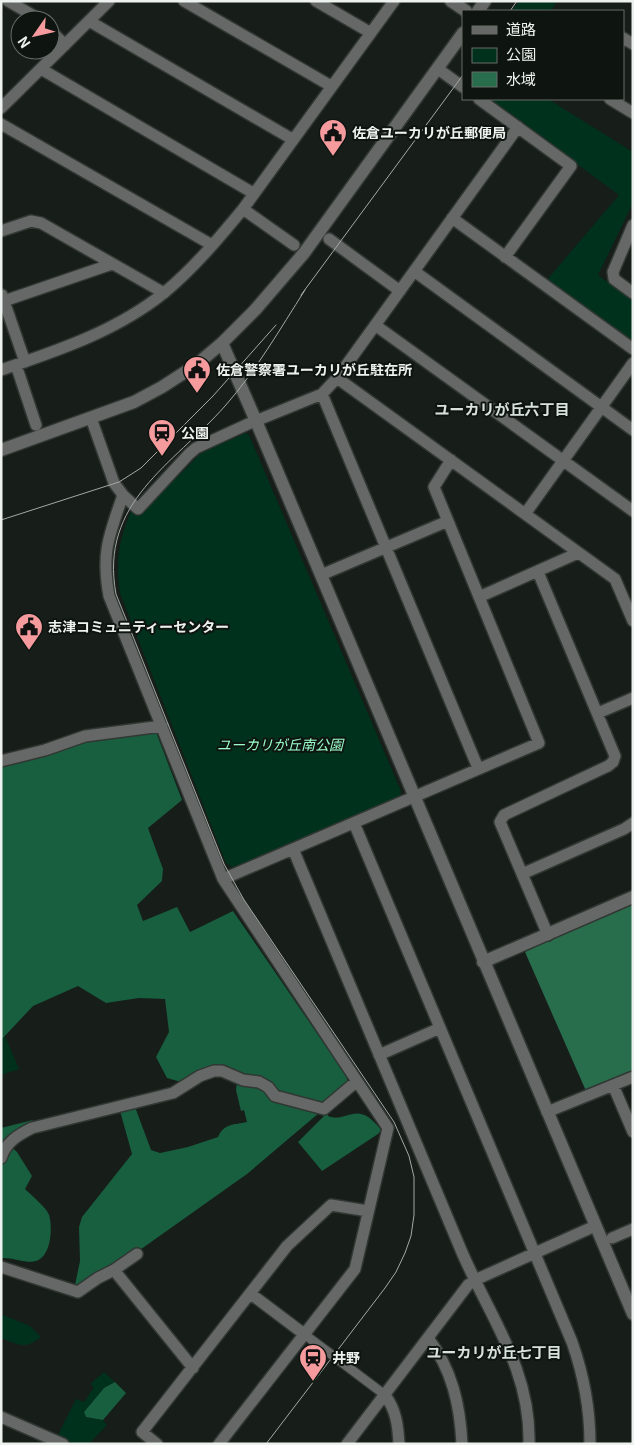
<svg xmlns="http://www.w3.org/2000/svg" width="634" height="1445" font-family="Georgia,'Noto Sans JP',serif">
<rect width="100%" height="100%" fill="#171d19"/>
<path fill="#00311c" d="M519 1H557L551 11H511Z
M489 99H548L633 152V203L598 275 633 301V344L546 281 619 195Z
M246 433 249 435 401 791 400 798 234 868 226 863 120 593C115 561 119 540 131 511L139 516 201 453Z
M5 1036 19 1069 1 1075V1040Z
M1 1314 30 1326 41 1337C25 1350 19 1345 1 1338Z
M104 1372 115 1382 104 1388 84 1412 86 1417 103 1420 107 1425 89 1444H75L57 1437 76 1399 84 1402 94 1387 90 1384Z"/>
<path fill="#175f3f" d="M156 732 182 800 148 828 163 869 162 881 137 905 143 921 177 907 190 932 233 911 347 1077V1084L322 1105 277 1094 246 1077 223 1068 181 1082 167 1078 156 1057 169 1032 165 999 139 998 106 1003 78 986 33 1006 1 1040V765L85 741Z
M237 1081 262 1085 319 1113 247 1174 137 1252 78 1287 76 1286 75 1285 80 1261 79 1227 82 1217 132 1154 120 1111 135 1107 151 1150 160 1153 188 1147 218 1137C224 1123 234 1125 247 1122L244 1110 241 1111 236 1090Z
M328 1112V1116C347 1124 357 1098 381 1130L378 1134 322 1171 298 1142Z
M33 1120 7 1143 17 1152 32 1176 25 1189C31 1195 47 1208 49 1215 53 1228 51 1257 36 1261 28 1264 12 1257 1 1258V1128Z
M115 1382 126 1393 103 1420 86 1417 84 1412 104 1388Z"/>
<path fill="#286d4c" d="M633 900V1070L586 1091 525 952Z"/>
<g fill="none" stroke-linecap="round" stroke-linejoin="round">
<defs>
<path id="pedestrian" d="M304 1334 328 1352
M340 1361 385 1395"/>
<path id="minor" d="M8 1 41 20
M184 1 331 86
M316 1 371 33
M89 21 292 139
M50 30 65 45
M623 38 633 44
M41 69 253 193
M438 69 463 87
M479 99 571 166 505 257
M610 99 633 113
M1 108 109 1
M1 124 212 245
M243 209 294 245
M452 218 633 349
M633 225 613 272 614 279 633 293
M1 231 31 221 41 223 164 293
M329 239 400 291
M414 271 633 430
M2 295 25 362
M4 301 112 264
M375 325 633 511
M16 365 36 425
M1 370C59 350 117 331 165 292 194 268 219 238 243 209L394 1
M337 378 615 579 633 621
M322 394 478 768
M91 418 114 483 123 495 138 509 189 454 196 448 248 424 322 394 337 378 518 127
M123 495C109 536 101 552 109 596L223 879 388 1128 355 1269 219 1444
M525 514 633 363
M538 572 615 756 613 762 608 766 504 815 500 822 548 935
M321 575 448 521
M479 597 578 553
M598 713 633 698
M1 761 45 750 85 736 162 726
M354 823 572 1342C584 1376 590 1408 590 1444
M293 849C349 983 405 1116 461 1250 489 1316 531 1369 529 1444
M522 874 624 829 633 823
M223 879 539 743 434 487 451 460
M379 1055 440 1028
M613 1085 633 1132
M547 1112 633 1077
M1 1158C6 1142 18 1135 32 1128L173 1093 200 1076 214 1071H222L243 1080 259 1082 268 1087 275 1096 324 1109 357 1081
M612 1238 633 1229
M1 1267 78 1292 98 1278 114 1270 193 1368
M114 1270 137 1254
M251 1294 304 1334
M428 1338C452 1369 460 1405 462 1444
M385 1395C396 1410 398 1425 399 1444
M1 1417 63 1444
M157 1444 142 1432 287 1246 331 1205 368 1211
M347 1444 468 1285 475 1280 595 1226"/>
<path id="tertiary" d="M451 1 466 11
M478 11 485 1
M222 343 256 421 633 1314
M1 450 134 402 162 387 196 365 222 343 255 310 304 253 463 33
M483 962 633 897"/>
</defs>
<use href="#pedestrian" stroke="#313733" stroke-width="11"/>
<use href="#minor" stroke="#313733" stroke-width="14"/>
<use href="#tertiary" stroke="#313733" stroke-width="15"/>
<use href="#pedestrian" stroke="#656866" stroke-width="9"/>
<use href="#minor" stroke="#656866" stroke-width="11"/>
<use href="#tertiary" stroke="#656866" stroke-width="12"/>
<path stroke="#a4a9a5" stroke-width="1" d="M510 11 517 1
M301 295 463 75
M1 520 119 482 141 468 213 396 276 325
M266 1444 385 1288 396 1272 405 1253 411 1236 414 1215V1177L409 1156 394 1122 244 900 224 864 116 594C99 502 173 465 225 406 256 371 280 329 305 290"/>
<defs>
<path id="pedestrian-bridge" d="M328 1352 340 1361"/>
</defs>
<use href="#pedestrian-bridge" stroke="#313733" stroke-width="11" stroke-linecap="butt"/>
<use href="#pedestrian-bridge" stroke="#656866" stroke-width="9"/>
</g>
<defs>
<symbol id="civic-pin" viewBox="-11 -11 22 30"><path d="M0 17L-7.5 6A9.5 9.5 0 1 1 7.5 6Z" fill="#f59b9d" stroke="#0e1410"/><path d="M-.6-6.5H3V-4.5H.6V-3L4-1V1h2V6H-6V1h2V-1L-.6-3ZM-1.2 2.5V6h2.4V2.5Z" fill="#111"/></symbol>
<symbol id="station-pin" viewBox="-11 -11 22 30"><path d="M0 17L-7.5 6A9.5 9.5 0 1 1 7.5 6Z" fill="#f59b9d" stroke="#0e1410"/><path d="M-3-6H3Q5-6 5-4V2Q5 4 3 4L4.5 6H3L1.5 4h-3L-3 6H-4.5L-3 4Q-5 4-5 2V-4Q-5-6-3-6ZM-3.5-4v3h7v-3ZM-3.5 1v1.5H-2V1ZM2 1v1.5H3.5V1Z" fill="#111"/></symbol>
</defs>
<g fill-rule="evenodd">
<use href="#civic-pin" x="317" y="117" width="32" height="43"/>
<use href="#civic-pin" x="181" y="354" width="32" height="43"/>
<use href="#station-pin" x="146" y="417" width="32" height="43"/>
<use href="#civic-pin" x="13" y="611" width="32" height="43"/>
<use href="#station-pin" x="297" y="1342" width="32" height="43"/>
</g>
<g text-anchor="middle" stroke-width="4" stroke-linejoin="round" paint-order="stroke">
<g font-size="14" font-weight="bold" fill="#eef2ef" stroke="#0e1410" text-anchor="start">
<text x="352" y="138">佐倉ユーカリが丘郵便局</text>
<text x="216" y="375">佐倉警察署ユーカリが丘駐在所</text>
<text x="181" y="438">公園</text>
<text x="48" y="632">志津コミュニティーセンター</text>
<text x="332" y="1363">井野</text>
</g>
<g font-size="14" font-style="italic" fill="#9afcc8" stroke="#0e1410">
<text x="280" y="750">ユーカリが丘南公園</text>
</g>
<g font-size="15" font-weight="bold" fill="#d8e1dc" stroke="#0e1410">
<text x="502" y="415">ユーカリが丘六丁目</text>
<text x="494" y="1358">ユーカリが丘七丁目</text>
</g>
</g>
<rect width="634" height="1445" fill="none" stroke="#eef2ef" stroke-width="5"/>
<rect x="462" y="10" width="162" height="90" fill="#0e1410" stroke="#686d69"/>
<rect x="472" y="26" width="25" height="8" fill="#656866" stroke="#686d69"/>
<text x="506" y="35" font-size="15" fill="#eef2ef">道路</text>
<rect x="472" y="48" width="25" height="15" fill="#00311c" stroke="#686d69"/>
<text x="506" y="60" font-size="15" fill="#eef2ef">公園</text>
<rect x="472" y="72" width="25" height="15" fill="#286d4c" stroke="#686d69"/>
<text x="506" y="85" font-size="15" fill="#eef2ef">水域</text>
<g transform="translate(35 35) rotate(236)"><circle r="24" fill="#0e1410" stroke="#686d69"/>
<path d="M0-4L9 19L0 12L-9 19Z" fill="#f59b9d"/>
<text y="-8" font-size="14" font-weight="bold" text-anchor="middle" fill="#eef2ef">N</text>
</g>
</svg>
